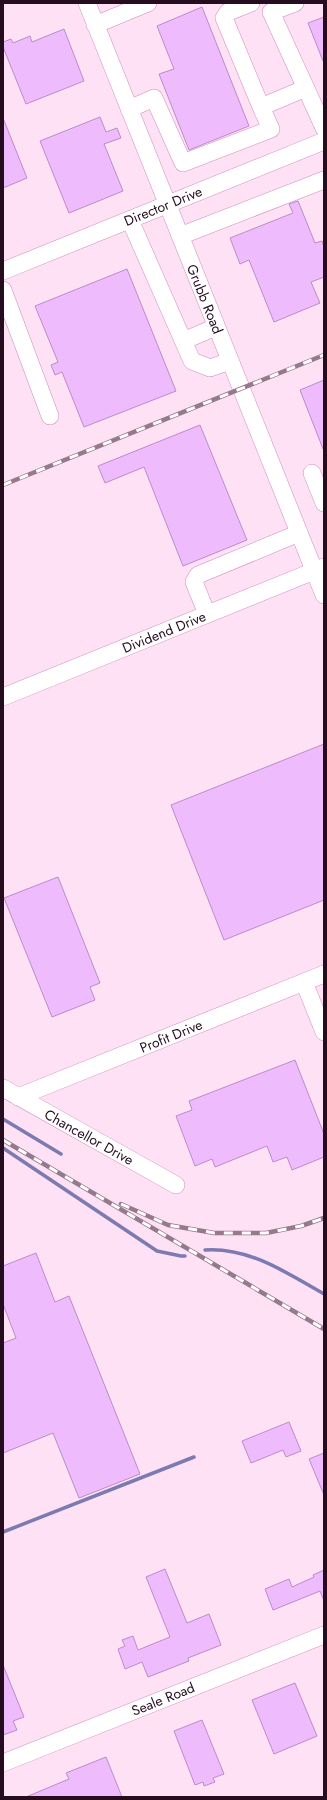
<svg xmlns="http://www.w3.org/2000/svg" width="327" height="1800" font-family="Jost,sans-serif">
<rect width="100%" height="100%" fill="#ffe1f5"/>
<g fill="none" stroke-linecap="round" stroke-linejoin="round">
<path stroke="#7b7ab1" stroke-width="3.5" d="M3 1119 61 1154
M3 1148 157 1251 181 1256H185
M205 1250C249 1247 287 1273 324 1294
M3 1532 194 1457"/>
</g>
<path fill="#eebbfd" stroke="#bc8bca" d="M202 7 249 126 189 150 159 74 174 69 157 26Z
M324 17V61H323L308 23Z
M64 29 84 81 26 104 3 47V42L11 39 13 43 30 36 32 42Z
M100 117 106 132 117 128 121 138 104 144 123 191 69 213 40 141Z
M3 118 27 178 3 188Z
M298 201 315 243 322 241 324 247V277L311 282 320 303 274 322 249 260 240 264 230 238 293 213 289 204Z
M127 269 176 391 84 427 62 372 55 375 51 365 58 362 35 306Z
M324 380V449H323L300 390Z
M200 425 247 540 183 566 144 467 105 483 98 466Z
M324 744V900L224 940 171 805Z
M58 877 100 983 90 987 95 1000 52 1017 4 898Z
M295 1060 324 1134V1157L292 1170 287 1157 273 1162 267 1146 215 1167 212 1159 195 1166 176 1116 192 1110 189 1101Z
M36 1253 55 1302 69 1296 140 1474 79 1498 53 1433 3 1453V1343L16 1338 3 1304V1266Z
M289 1422 301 1451 286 1457 283 1450 251 1463 242 1441Z
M324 1453V1495L309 1459Z
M165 1569 187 1623 209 1614 221 1645 188 1658 189 1661 148 1677 142 1662 125 1669 118 1649 125 1646 122 1640 133 1636 138 1650 170 1637 146 1577Z
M324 1570V1601L320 1591 273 1610 265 1589 289 1579 292 1587 314 1577 313 1575Z
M3 1665 24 1717 13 1721 17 1730 3 1735Z
M295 1683 317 1736 274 1754 252 1700Z
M202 1720 224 1774 213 1778 215 1782 204 1786 203 1782 195 1785 174 1731Z
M106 1757 122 1797H26L69 1779 66 1773Z"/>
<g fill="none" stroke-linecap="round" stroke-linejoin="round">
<defs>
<path id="minor" d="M87 3 324 595
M251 3 228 12 224 18 261 107
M295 3 271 12 324 128
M95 25 148 3
M129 109 154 98 183 163 271 129 261 107 306 88
M130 220 192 361 210 368 230 361
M180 236 324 180
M3 271 324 141
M3 290 50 416
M183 341 216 327
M312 473 324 503
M207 614 194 582 198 575 299 533
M3 697 324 567
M304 982 324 1032
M3 1088 176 1185
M18 1097 324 974
M3 1763 324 1635"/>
</defs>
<use href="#minor" stroke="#cf8bbb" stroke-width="18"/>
<use href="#minor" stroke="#fff" stroke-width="17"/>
<defs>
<path id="rail" d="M3 485 324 355
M3 1140 324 1329
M121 1204 168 1225 214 1233H266L301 1226 324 1218"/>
</defs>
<use href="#rail" stroke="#957a8d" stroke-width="4.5"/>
<use href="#rail" stroke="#fff" stroke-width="3" stroke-dasharray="9" stroke-linecap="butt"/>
</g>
<g text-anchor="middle" stroke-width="4" stroke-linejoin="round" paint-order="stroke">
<g font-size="14" fill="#250c1f" stroke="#fff">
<text transform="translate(163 206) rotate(-22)" y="5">Director Drive</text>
<text transform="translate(205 299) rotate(68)" y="5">Grubb Road</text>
<text transform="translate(164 632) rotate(-22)" y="5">Dividend Drive</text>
<text transform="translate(171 1036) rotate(-22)" y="5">Profit Drive</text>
<text transform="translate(89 1137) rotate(29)" y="5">Chancellor Drive</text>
<text transform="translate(163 1699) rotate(-22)" y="5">Seale Road</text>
</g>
</g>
<rect width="327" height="1800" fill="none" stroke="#250c1f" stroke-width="8"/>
</svg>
